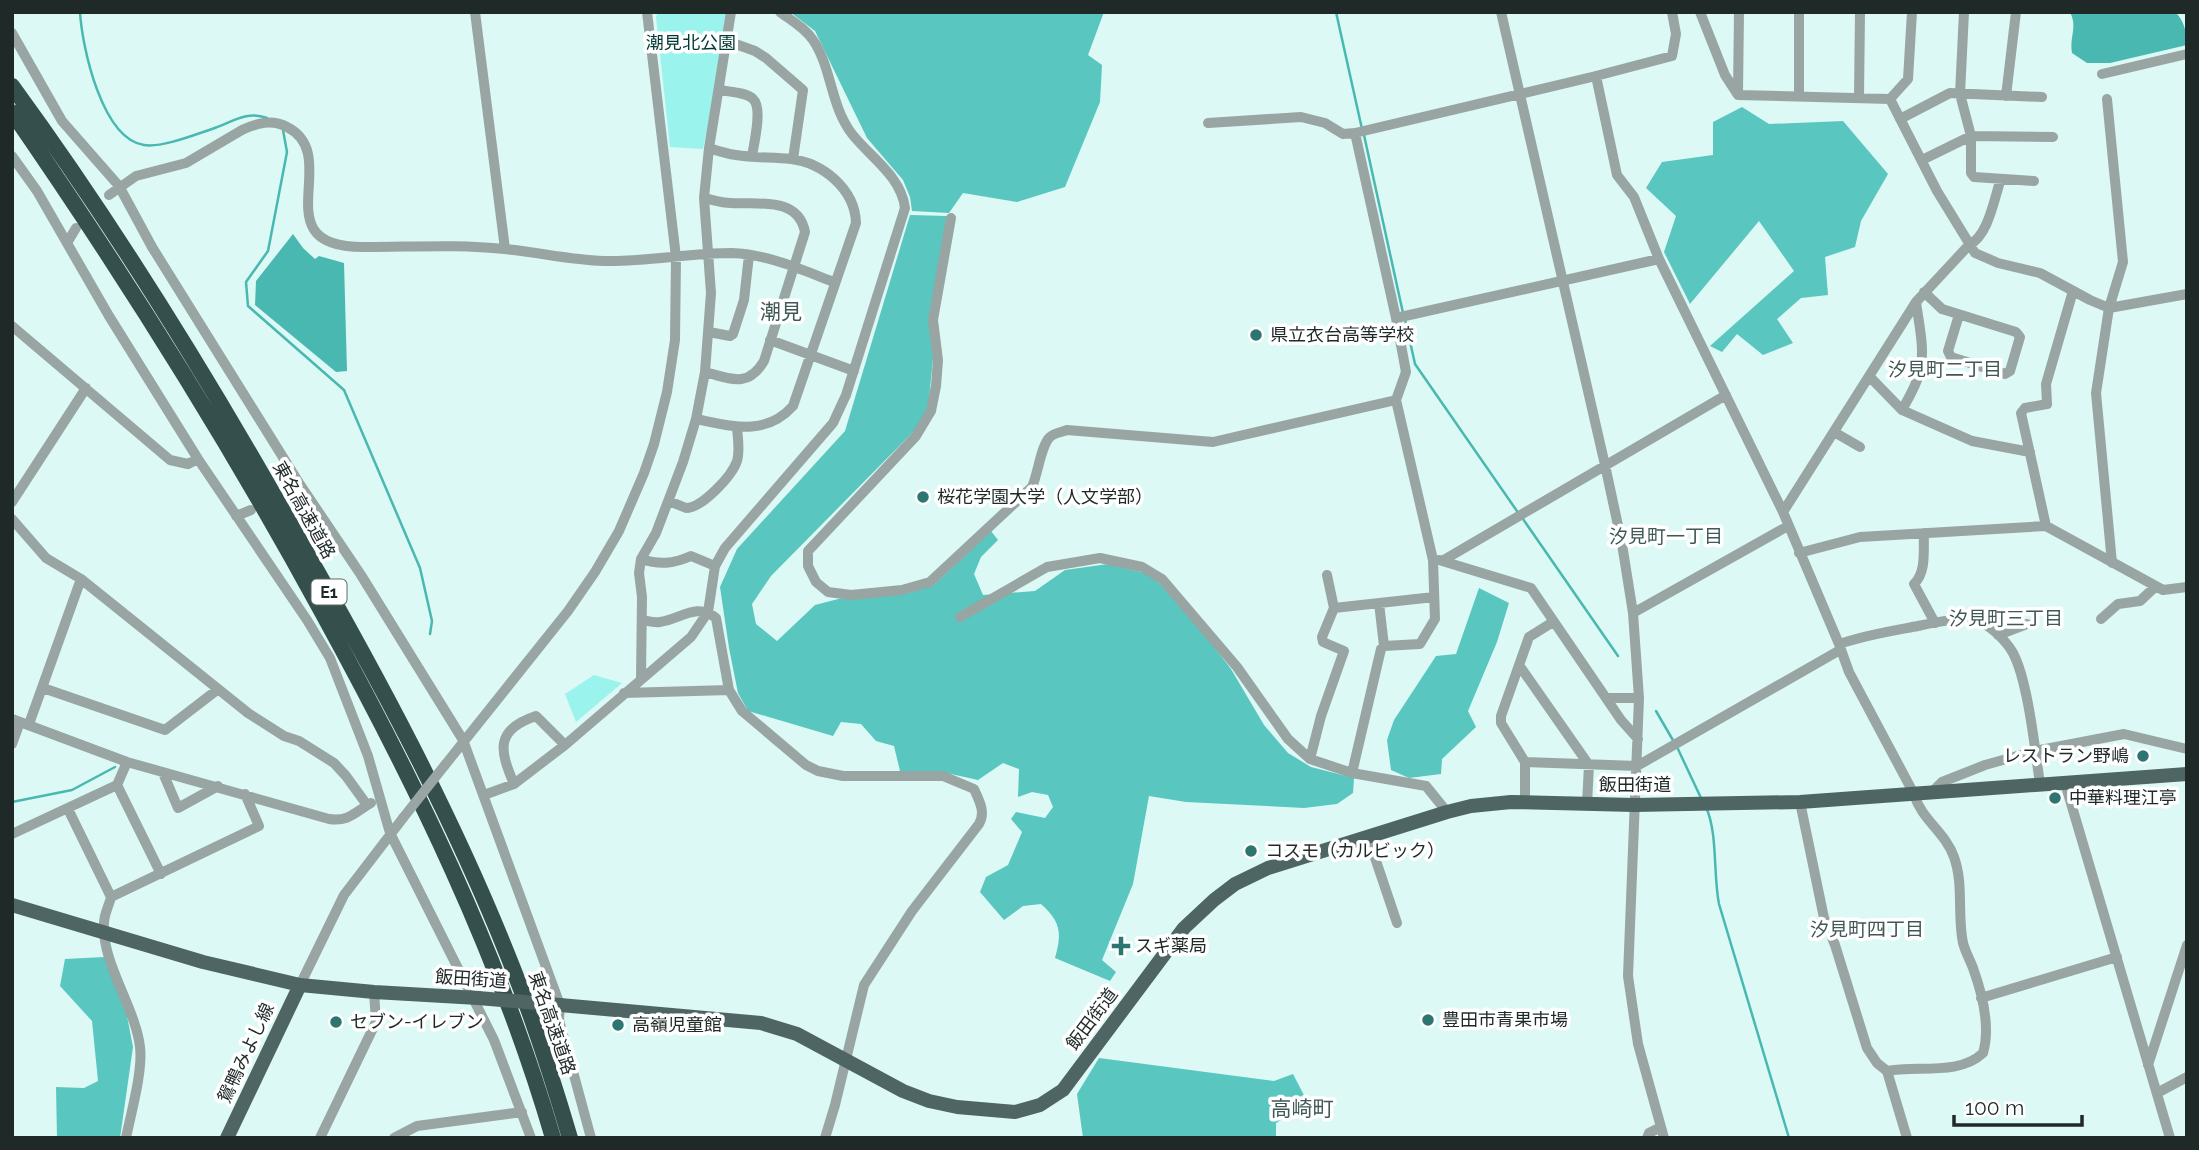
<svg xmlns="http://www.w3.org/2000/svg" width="2199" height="1150" font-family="Raleway,'Noto Sans JP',sans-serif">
<rect width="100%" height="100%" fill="#dcf9f6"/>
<path fill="#9af4ed" d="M658 12H728L716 88 703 149 670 147 656 17Z
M594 675 622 683 576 722 565 694Z"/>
<path fill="#59c6bf" d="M790 12H1104L1088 55 1102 65 1100 102 1065 187 1017 202 963 193 949 213 912 211 910 197 903 180 867 138 815 31Z
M1742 107 1769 124 1843 121 1888 174 1861 221 1855 247 1825 257 1828 295 1801 298 1777 319 1793 343 1763 355 1737 334 1722 352 1710 346 1794 271 1759 221 1690 304 1664 252 1676 216 1646 188 1662 162 1713 155V122Z
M910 215 947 216 928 410 915 430 771 576 752 604 756 624 777 641 815 605 846 597 905 594 934 585 991 531 998 540 981 557 974 574 983 595 1035 591 1065 570 1108 564 1149 574 1179 601 1231 669 1264 725 1288 753 1311 767 1354 778 1353 793 1337 804 1304 808 1186 802 1149 796 1133 884 1102 960 1116 972 1110 981 1055 958C1062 933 1061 922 1041 904L1023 906 1004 920 980 892 986 877 1008 865 1022 832 1011 819 1016 812 1045 818 1053 807 1048 795 1032 792 1018 797 1019 769 1003 763 978 780 942 772 900 771 894 746 876 741 861 724 841 722 833 736 748 711 738 693 729 648 720 587 737 549 845 431Z
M1479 588 1509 603 1497 642 1468 711 1476 727 1442 759 1441 774 1409 778 1391 770 1387 740 1394 720 1436 656 1456 654Z
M105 957 120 980 133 1047 120 1138H57L56 1087 84 1088 98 1081 92 1021 60 986 65 959Z
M1099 1058 1274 1081 1293 1074 1308 1103 1276 1123V1138H1083L1077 1094Z"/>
<path fill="#49b8b1" d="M2070 12H2175C2184 20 2187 33 2187 45L2110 63H2087L2072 53C2069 36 2078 28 2070 12Z
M293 234 303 248 315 259 319 256 344 263 347 371 336 372 255 305 256 281Z"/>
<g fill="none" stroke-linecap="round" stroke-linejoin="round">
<path stroke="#49b8b1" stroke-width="2.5" d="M80 12C82 47 102 139 144 145 161 148 194 135 212 129 231 123 246 110 267 118
M1336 12 1362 129
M283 130 287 152 268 251 246 282 248 306 344 390 420 568 432 621 430 634
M1364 135 1403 313
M1405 319 1415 364 1519 514
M1523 519 1618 656
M1656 711 1674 742
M1677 747 1701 798
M12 802 72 790 115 767
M1706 807C1718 834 1713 874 1719 904L1789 1138"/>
<path stroke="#b6cfcd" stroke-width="10" stroke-dasharray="10 5" stroke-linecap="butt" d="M272 499 299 483"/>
<path stroke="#99a5a3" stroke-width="10" d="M475 12 505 249
M1501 12 1605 465 1622 544 1633 613 1639 698 1628 976 1638 1044 1664 1138
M1700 12 1725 75 1738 95 1890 99
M1964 12 1960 94 1971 136V173L1974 177 2034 181
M12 33 62 121 119 186 152 247 299 483 361 575 463 740 560 1005 559 1020 591 1138
M727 41 755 51 766 58 803 90 793 159
M2102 74 2187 54
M1596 76 1617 175 1634 197 1659 259 1783 512 1839 644 1849 672 1914 794C1921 819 1945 832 1954 857 1964 885 1957 914 1963 943 1965 951 1970 960 1973 968 1982 993 1991 1026 1983 1053 1959 1076 1916 1065 1887 1071
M720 90C729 92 746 92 753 99 763 108 754 143 752 156
M1738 93 1739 12
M1799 96V12
M2006 96 2016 12
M1859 97 1860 12
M1890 99 1937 191 1975 253 1998 263 2040 273 2090 300 2109 308 2187 294
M1890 99 1908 79 1912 12
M2107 99 2123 262 2109 308 2096 393 2112 563
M1900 119 1950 93 2042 97
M1208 123 1301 117 1325 123 1343 134 1355 133 1596 76 1672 56 1676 34 1672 12
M12 156 37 191 109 316 198 459 307 620 330 658 368 756 390 833 494 1040 531 1138
M1922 160 1971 136 2053 137
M109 195 136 176 186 163 242 130C257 123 272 119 287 127 345 156 259 249 366 247 412 247 458 244 504 249 538 252 569 260 604 261 647 262 689 253 732 253 767 254 802 270 834 282
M704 198C713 200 722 203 731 203 758 205 798 196 805 232L764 361C748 388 731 379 705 372
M951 218 933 320 938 360 936 386 931 411 916 436 808 551V566L816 582 828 592 851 595 902 590 930 582 1032 487C1038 474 1041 445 1050 437 1054 433 1062 432 1067 430L1213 442 1396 400
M67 243 76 228
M1924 292 1942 309 2016 332 2020 337 2010 371 2005 374 1951 357 1948 351 1959 315
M1396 318 1659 259
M12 326 170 460 188 464 198 459
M709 332 730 336 733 334 744 300 749 255
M770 340 854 371
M1869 376 1902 410 1972 441 2030 452
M1902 410C1908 399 1916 386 1919 374 1926 352 1919 325 1916 302
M696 419C731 426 765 437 793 406L856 223C855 189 823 163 791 159 772 157 754 158 736 155 727 154 718 151 709 148
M1834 432 1860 447
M669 501 686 508C702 508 732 476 737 461 740 451 738 438 737 428
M12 502 86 388
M1783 512 1916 302 1969 245C1989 235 1994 198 2001 179
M236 516 251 510
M12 519 46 558 81 579
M2046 526 2021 413 2025 408 2047 404 2046 384 2073 291
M1924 533C1923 550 1927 571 1914 584L1935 623
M1799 553 1860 537 2046 526 2163 590 2187 587
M641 559C659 565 673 564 691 556L715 566
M1439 560 1531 588 1621 720 1638 739
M1442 561 1726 395
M1327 575 1334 608 1434 597
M1379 603 1384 646
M1633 613 1788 526
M960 617 1047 567 1100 558 1142 567 1162 579 1237 667 1288 739 1310 759 1352 773 1426 786 1447 812
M2101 619 2118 604 2140 601 2156 586
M642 620C648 621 654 623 660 622 681 619 697 602 716 618L729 690 742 711 806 765 818 771 843 776H943L974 789C979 800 986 812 979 824L912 911 864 985 835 1105 825 1138
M1998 635 2027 624
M1839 644C1865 635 1891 631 1918 626 1936 622 1964 616 1982 623 1993 628 2007 642 2013 653 2028 681 2035 750 2040 784
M1519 665 1589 765 1587 804
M641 678 642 597 639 573 641 559 656 533 683 462 696 419 705 372 711 293 704 198 709 148 731 12
M43 688 165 730 217 690
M624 693 729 690
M1606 698H1639
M12 719 127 762 329 819C349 822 355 812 371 803
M29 724 81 579 248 713 284 736 299 741 334 763 346 776 367 805
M12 744 20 722
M1310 759 1321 716 1344 651 1323 642 1322 637 1334 608
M1525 762 1637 766 1840 650
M445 765 568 611 595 572 619 531 644 473 654 444 667 392 675 340 676 257 647 12
M163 773 178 808 218 786
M1352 773 1381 649 1384 646 1420 644 1435 619 1433 560 1396 400 1406 372 1396 318 1355 133
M2065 783 2170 1138
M514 784C500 751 494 730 536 716L565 745
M117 785 161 874
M1930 794 1942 782 1985 765 2035 751 2124 734 2187 749
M484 795 514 784 565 745 691 637 708 612 715 566 725 548 833 423 846 395 905 208C901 176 871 158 852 134 830 105 832 68 813 40 805 28 792 21 780 12
M1800 802 1824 918 1835 945 1867 1048 1877 1063 1887 1071 1907 1138
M1525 803V762L1501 723V716L1529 637 1553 622
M68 809 111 897C109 906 104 914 104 923 101 962 136 1009 140 1047 143 1071 131 1113 126 1138
M12 834 117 785 127 762
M1368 837 1397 923
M111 897 259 826 245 794
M300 985 344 895 403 818
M1981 998 2117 957
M2148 1065 2187 945
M2157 1093 2187 1077
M320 1138 376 1022 374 992
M394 1138 417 1126 522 1112
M1647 1138 1649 1133 1661 1127"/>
<path stroke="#4f6563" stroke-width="14" d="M12 905 203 962 300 985 374 992 478 998
M560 1005 761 1023 797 1034 903 1091 929 1101 957 1107 1015 1112 1040 1105 1063 1090 1184 928 1214 900 1235 884 1268 868 1447 812 1471 806 1511 802 1634 805 1800 802 2187 774
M227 1138 300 985"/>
<path stroke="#354f4c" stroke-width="16" d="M12 86C118 231 213 386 301 543 377 676 451 813 508 956 532 1015 552 1077 570 1138
M12 112C124 274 229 441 323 614 415 782 499 953 553 1138"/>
<path stroke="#99a5a3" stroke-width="10" d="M403 818 445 765"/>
<path stroke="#4f6563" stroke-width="14" d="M478 998 560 1005"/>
</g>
<g fill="#2c7570" stroke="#fff" stroke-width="2.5">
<circle cx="1256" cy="335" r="7"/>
<circle cx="923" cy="497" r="7"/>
<circle cx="2143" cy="756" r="7"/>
<circle cx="2055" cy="798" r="7"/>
<circle cx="1251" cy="851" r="7"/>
<path d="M1117.5 935.5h7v7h7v7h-7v7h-7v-7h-7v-7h7z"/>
<circle cx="1428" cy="1020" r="7"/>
<circle cx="336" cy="1022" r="7"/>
<circle cx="618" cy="1025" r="7"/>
</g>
<g text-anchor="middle" stroke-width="7" stroke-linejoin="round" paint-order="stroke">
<rect fill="#fff" stroke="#626968" stroke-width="2" x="311.5" y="579.5" width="35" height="25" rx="5"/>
<g font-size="16" font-weight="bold" fill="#1e2928">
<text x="329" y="598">E1</text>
</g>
<g font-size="18" fill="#013835" stroke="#fff">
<text x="691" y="49">潮見北公園</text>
</g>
<g font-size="18" fill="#1e2928" stroke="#fff" text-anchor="start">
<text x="1270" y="341">県立衣台高等学校</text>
<text x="937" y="503">桜花学園大学（人文学部）</text>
<text x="2129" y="762" text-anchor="end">レストラン野嶋</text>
<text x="2069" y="804">中華料理江亭</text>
<text x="1265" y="857">コスモ（カルビック）</text>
<text x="1135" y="952">スギ薬局</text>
<text x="1442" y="1026">豊田市青果市場</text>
<text x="350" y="1028">セブン-イレブン</text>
<text x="632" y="1031">高嶺児童館</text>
</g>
<g font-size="18" fill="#1e2928" stroke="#fff">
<text transform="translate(304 510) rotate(61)" y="6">東名高速道路</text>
<text x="1635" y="791">飯田街道</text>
<text transform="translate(471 979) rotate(4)" y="6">飯田街道</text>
<text transform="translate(1092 1019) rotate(-53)" y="6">飯田街道</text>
<text transform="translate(552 1023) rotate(71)" y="6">東名高速道路</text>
<text transform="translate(246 1053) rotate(-65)" y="6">鴛鴨みよし線</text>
</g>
<g font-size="19" fill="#405957" stroke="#fff">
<text x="1945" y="376">汐見町二丁目</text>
<text x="1666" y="543">汐見町一丁目</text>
<text x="2006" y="625">汐見町三丁目</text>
<text x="1867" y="936">汐見町四丁目</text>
</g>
<g font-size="21" fill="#405957" stroke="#fff">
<text x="781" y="319">潮見</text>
<text x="1302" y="1116">高崎町</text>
</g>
</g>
<rect width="2199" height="1150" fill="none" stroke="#1e2928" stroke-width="28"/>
<path d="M1954 1115v10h128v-10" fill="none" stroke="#1e2928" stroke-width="3.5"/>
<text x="1965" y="1115" font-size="21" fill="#1e2928" stroke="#ffffff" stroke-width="5" paint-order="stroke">100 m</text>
</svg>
